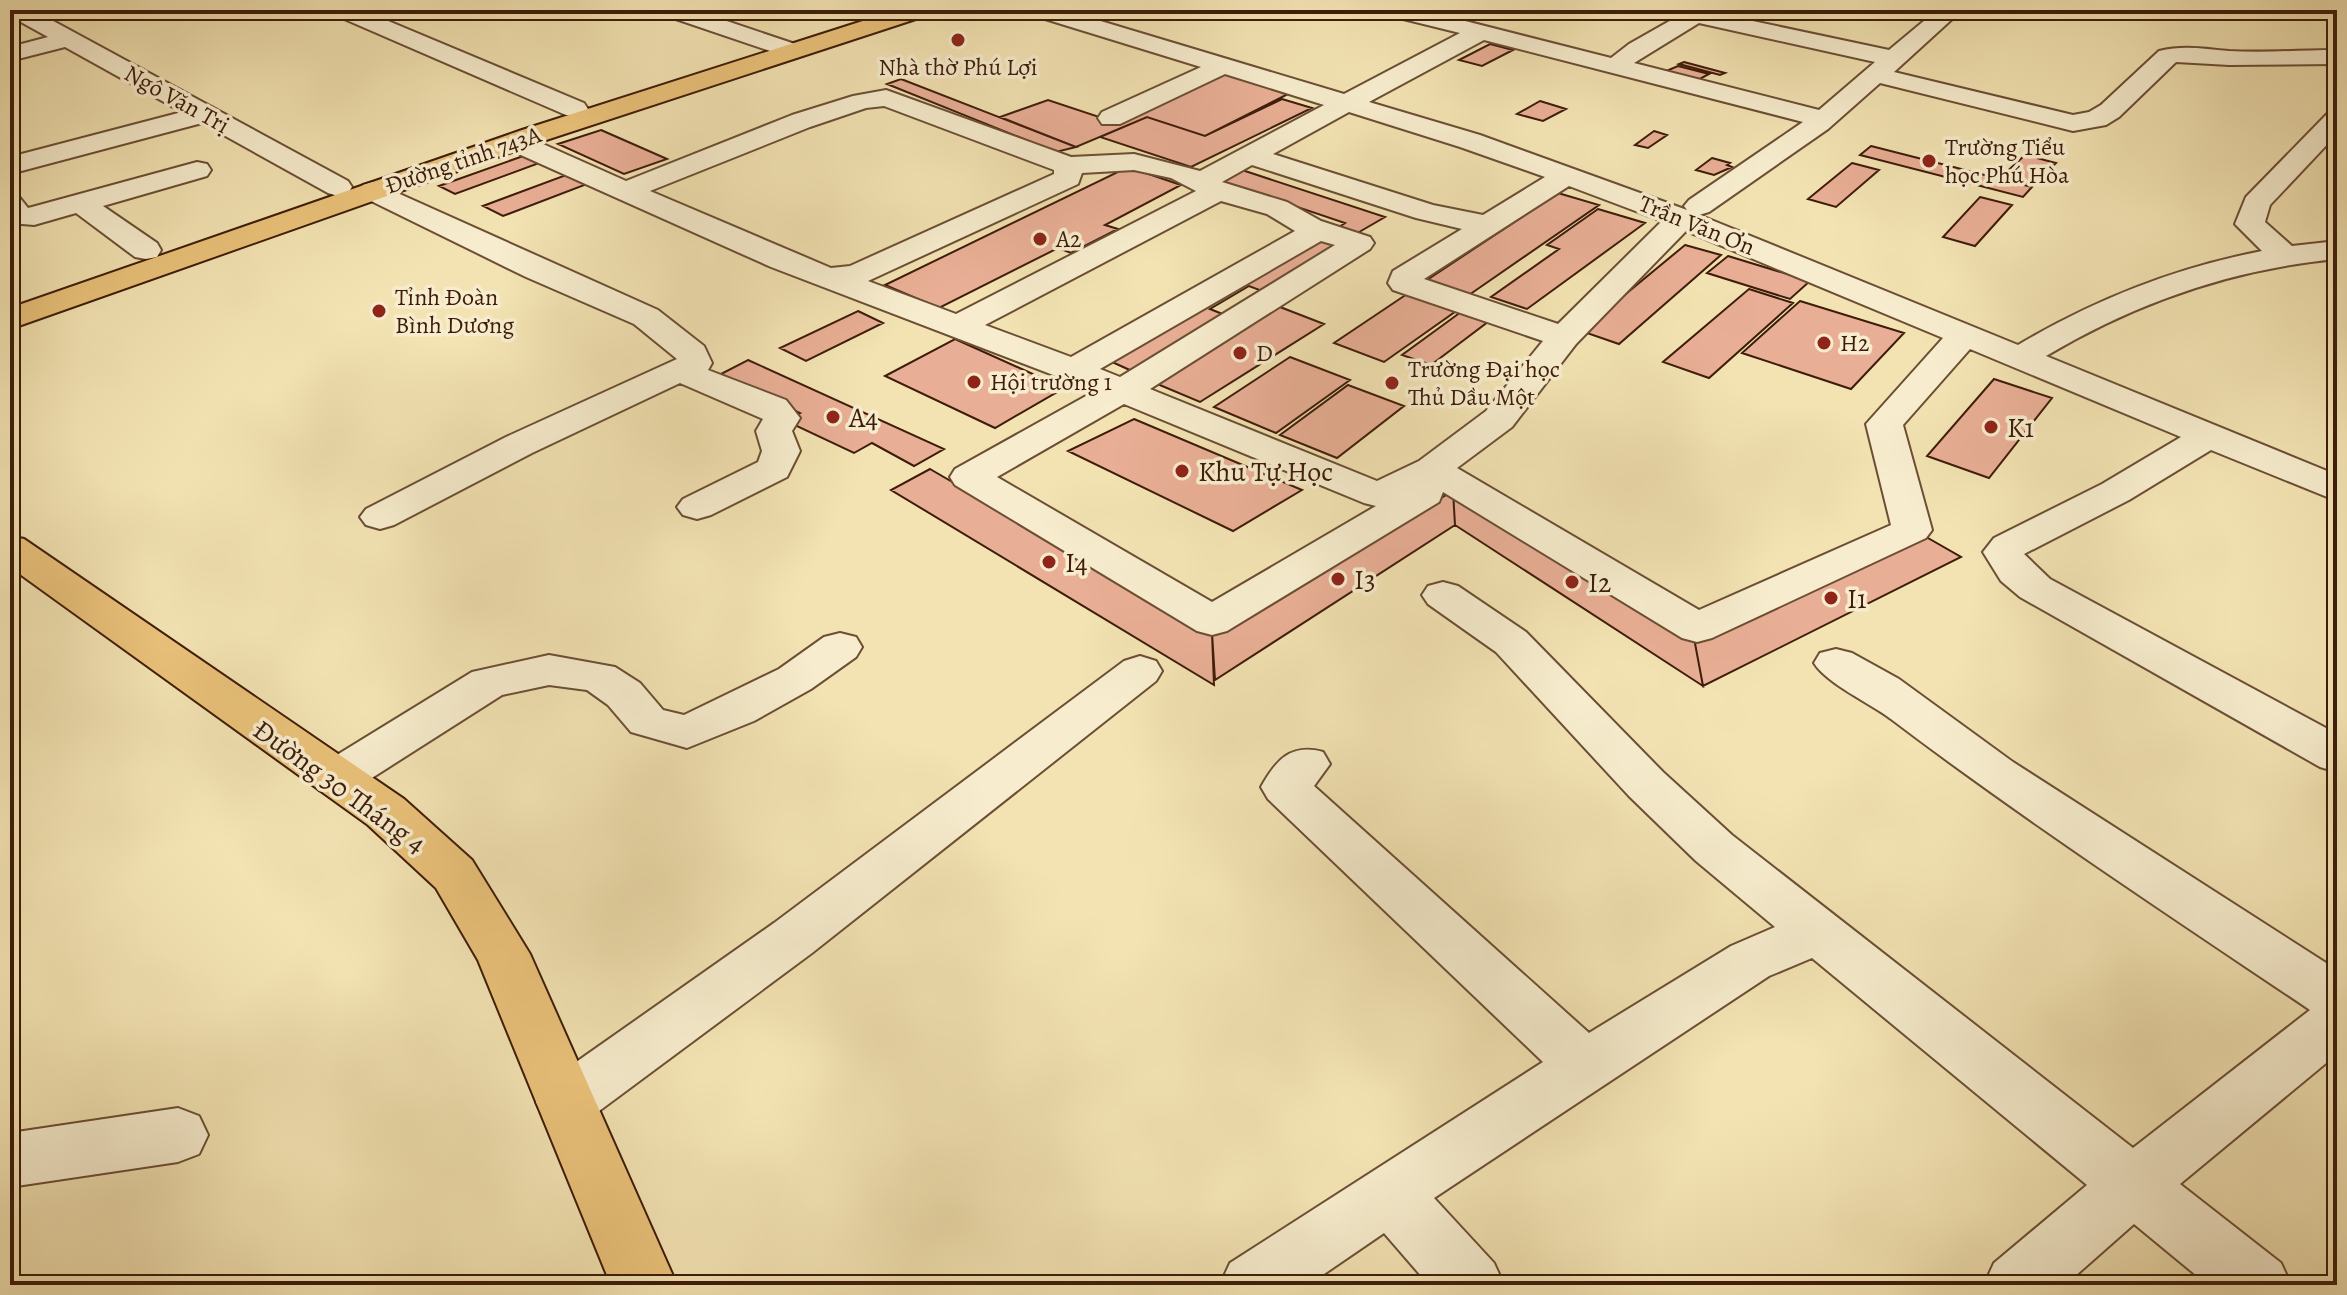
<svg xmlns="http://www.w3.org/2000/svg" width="2347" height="1295" font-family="Alegreya,serif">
<rect width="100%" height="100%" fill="#f3e3b3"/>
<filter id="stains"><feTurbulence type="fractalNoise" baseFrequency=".0025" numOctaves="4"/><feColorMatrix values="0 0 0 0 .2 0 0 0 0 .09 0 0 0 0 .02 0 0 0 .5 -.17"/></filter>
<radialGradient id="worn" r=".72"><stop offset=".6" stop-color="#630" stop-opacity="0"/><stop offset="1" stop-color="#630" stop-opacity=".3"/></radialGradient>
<path fill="#e9af96" stroke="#3e1c0a" stroke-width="2" d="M1490 44 1513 50 1482 66 1459 60Z
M1684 62 1725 73 1720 75 1679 64Z
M1678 66 1709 74 1698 80 1666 71Z
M1226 67 1298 89 1205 136 1147 117 1076 147 1000 117 1048 100 1111 121Z
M901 79 1076 147 1056 152 887 84Z
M1282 99 1312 108 1191 167 1100 137 1147 117 1205 136Z
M1540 101 1566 109 1543 121 1517 114Z
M601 130 667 159 624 174 558 144Z
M1654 131 1667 135 1648 148 1635 145Z
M1871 146 2032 187 2023 197 1860 155Z
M526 155 542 162 455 194 439 186Z
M2025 155 2056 163 2033 185 2001 177Z
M1712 158 1730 163 1727 165 1732 167 1714 175 1696 170Z
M1852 163 1879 170 1836 207 1808 199Z
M1128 167 1181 185 1105 225 1118 229 1071 253 1058 248 939 308 885 285Z
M1236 168 1385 217 1354 235 1336 229 1345 223 1214 179Z
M566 175 587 184 503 216 483 206Z
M1558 193 1599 205 1469 295 1427 280Z
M1980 197 2012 205 1975 246 1943 237Z
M1598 209 1645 223 1527 309 1491 297 1559 249 1547 245Z
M1315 235 1340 244 1262 291 1249 286 1210 309 1225 315 1132 371 1103 358Z
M1685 245 1721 255 1619 344 1581 331Z
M1728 256 1810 281 1790 299 1707 273Z
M1749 289 1793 303 1709 378 1663 362Z
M1410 292 1459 309 1384 362 1334 343Z
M1800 301 1904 333 1851 389 1742 353Z
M1280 307 1324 324 1200 402 1155 383Z
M1465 309 1493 318 1431 365 1402 355Z
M858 311 883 323 806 361 780 348Z
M955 339 1064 388 995 428 885 376Z
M1290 357 1350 380 1276 433 1214 407Z
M748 360 944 449 914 466 872 443 854 453 786 421 800 413 719 375Z
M1994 379 2052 398 1989 478 1927 456Z
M1348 385 1404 406 1337 458 1280 435Z
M1134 419 1302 490 1233 531 1068 451Z
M930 469 1212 633 1214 685 891 490Z
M1453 491 1694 638 1703 686 1455 525Z
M1453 491 1455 525 1215 680 1212 633Z
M1921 534 1961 557 1703 686 1694 638Z"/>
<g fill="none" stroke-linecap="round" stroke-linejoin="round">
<defs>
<path id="minor" d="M10 10H33L348 181 352 187 348 193 338 196 328 193 202 123 10 174V157L182 112 65 47 10 61V47L48 37 10 16Z
M332 10H362L584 103 588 109 584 115H566L335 15Z
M661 10H694L801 46 805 51 801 56H785L664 15Z
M1029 10H1064L1344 94 1460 33 1387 15 1384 10H1422L1611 58 1629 44 1689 10H1717L1715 13 1889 50 1937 10H1962L1894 72 2073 115 2089 112 2101 105 2159 51C2184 45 2204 49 2229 51 2265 53 2301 50 2337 50V64L2229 65 2176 62 2119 117 2106 125 2073 131 1880 83 1828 129 1709 212 1699 215 2018 345C2094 300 2174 268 2262 251L2235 224 2246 197 2328 113 2337 111V134L2270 205 2265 222 2292 246 2337 241V259C2232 269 2137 302 2046 356L2337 475V501L2211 450 2129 500 2024 554 2050 579 2337 734V772L2320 767 2020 597 2001 581 1983 552 1994 538 2102 484 2181 437 1970 349 1903 425 1932 530 1926 538 1712 638 1697 642 1682 638 1443 492 1439 502 1227 631 1212 635 1197 631 955 485 950 477 955 469 1095 391 771 267 505 148 501 142 505 136H525L626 181 792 115 853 96 886 90 1071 157 1134 154 1200 171 1324 105 1225 74 1120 124H1102L1098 118 1102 112 1201 67 1032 15ZM1699 23 1875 62 1819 110 1634 63ZM1484 40 1803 122 1689 200 1684 206 1687 210 1480 135 1369 102ZM884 106 1054 170V174L850 266 831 268 650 191 810 127 866 108ZM1349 112 1460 147 1545 177 1483 215 1433 205 1273 154ZM1252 165 1416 218 1462 229 1393 271 1388 283 1393 290 1543 341 1486 411 1419 461 1377 481 1150 389 1370 249 1374 243 1370 237 1321 221 1287 202 1222 182ZM1134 170 1171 178 1196 191 956 314 868 281 1078 184 1082 173ZM1569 186 1662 221 1558 324 1424 279ZM1221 201 1267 214 1295 231 1071 357 985 325ZM1686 231 1943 338 1866 424 1891 525 1699 610 1457 468 1512 427 1576 344ZM1321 241 1335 245 1120 377 1100 369ZM1124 404 1364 503 1376 506 1212 602 997 477Z
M197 162 207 164 211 170 207 176 103 206 157 243 161 250 157 257 146 259 135 257 76 213 34 225 10 223V195L20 198 28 208 32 207Z
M373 182 658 310 704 346 712 363 708 370 786 400 800 418 792 431 800 451 787 477 711 515 697 519 683 515 677 507 683 499 758 462 762 451 756 431 763 419 680 383 532 453 394 525 380 529 366 525 360 517 366 509 506 437 677 359 634 324 526 277 363 197 359 191 363 185Z
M1443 582 1458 586 1526 632 1663 772 1732 835 2133 1148 2310 1010C2169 915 2027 822 1891 719 1870 703 1827 684 1814 663L1820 653 1836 649 1852 653 1899 679 2013 762 2337 970V1054L2180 1184 2281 1263 2291 1285H2208L2134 1224 2065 1285H1984L1994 1263 2087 1185 1812 958 1769 976 1434 1198 1494 1263 1504 1285H1429L1384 1233 1308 1285H1220L1230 1263 1543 1062 1268 799 1261 787C1276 760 1291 743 1323 752L1330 764 1314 786 1589 1033 1731 946 1775 927 1696 861 1629 796 1496 652 1428 604 1422 595 1428 586Z
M840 633 856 637 862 647 856 657 811 689 754 721 687 748 631 732 608 705 587 690 549 685 502 695 353 790 336 795 319 790 312 778 319 766 472 672 549 655 615 667 640 683 663 710 684 715 779 669 824 637Z
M1140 656 1156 661 1162 671 1156 681 812 953 587 1120 566 1128 545 1120 536 1102 545 1084 774 923 1124 661Z
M178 1108 199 1116 208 1135 199 1154 178 1162 10 1187V1133Z"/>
<path id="major" d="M897 10H931L928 15 540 142 10 329V308L522 130Z
M10 536 24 539 404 799 472 860 530 954 677 1285H611L478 960 436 888 368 825 10 567Z"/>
</defs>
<use href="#minor" stroke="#6b4e34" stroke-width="4"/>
<use href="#major" stroke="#3e1c0a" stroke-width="4"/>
<use href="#minor" fill="#f7edce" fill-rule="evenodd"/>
<use href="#major" fill="#eac27a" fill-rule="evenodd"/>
</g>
<g fill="#8f2418" stroke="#f7edce" stroke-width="3">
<circle cx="958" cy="40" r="8"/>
<circle cx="1929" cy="161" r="8"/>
<circle cx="1040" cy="239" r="8"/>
<circle cx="379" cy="311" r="8"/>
<circle cx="1824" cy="343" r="8"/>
<circle cx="1240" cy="353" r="8"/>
<circle cx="974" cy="382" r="8"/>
<circle cx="1392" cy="383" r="8"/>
<circle cx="833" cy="417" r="8"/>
<circle cx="1991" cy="427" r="8"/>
<circle cx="1182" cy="471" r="8"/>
<circle cx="1049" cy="562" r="8"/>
<circle cx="1338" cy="579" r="8"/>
<circle cx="1572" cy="582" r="8"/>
<circle cx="1831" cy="598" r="8"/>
</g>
<g text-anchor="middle" stroke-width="7" stroke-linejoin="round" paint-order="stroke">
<g font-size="24" fill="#3e1c0a" stroke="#f7edce" text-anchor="start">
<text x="958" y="75" text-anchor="middle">Nhà thờ Phú Lợi</text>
<text x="1945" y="155">Trường Tiểu<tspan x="1945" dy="28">học Phú Hòa</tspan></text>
<text x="1056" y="247">A2</text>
<text x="395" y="305">Tỉnh Đoàn<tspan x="395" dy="28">Bình Dương</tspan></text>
<text x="1840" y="351">H2</text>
<text x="1256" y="361">D</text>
<text x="1408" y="377">Trường Đại học<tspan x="1408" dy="28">Thủ Dầu Một</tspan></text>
<text x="990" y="390">Hội trường 1</text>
</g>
<g font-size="24" fill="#3e1c0a" stroke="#f7edce">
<text transform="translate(177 99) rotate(29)" y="8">Ngô Văn Trị</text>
<text transform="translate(463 160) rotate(-19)" y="8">Đường tỉnh 743A</text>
<text transform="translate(1697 225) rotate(22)" y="8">Trần Văn Ơn</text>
</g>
<g font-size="28" fill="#3e1c0a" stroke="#f7edce" text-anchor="start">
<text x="849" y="427">A4</text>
<text x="2007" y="437">K1</text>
<text x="1198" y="481">Khu Tự Học</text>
<text x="1065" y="572">I4</text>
<text x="1354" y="589">I3</text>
<text x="1588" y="592">I2</text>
<text x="1847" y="608">I1</text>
</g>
<g font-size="28" fill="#3e1c0a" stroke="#f7edce">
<text transform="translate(340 786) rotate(36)" y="10">Đường 30 Tháng 4</text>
</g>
</g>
<rect width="2347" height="1295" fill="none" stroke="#f3e3b3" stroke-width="40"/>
<rect x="12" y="12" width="2323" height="1271" fill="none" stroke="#3e1c0a" stroke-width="4"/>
<rect x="20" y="20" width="2307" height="1255" fill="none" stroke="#3e1c0a" stroke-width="2"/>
<rect width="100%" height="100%" filter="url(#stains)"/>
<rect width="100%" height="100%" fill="url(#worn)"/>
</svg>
